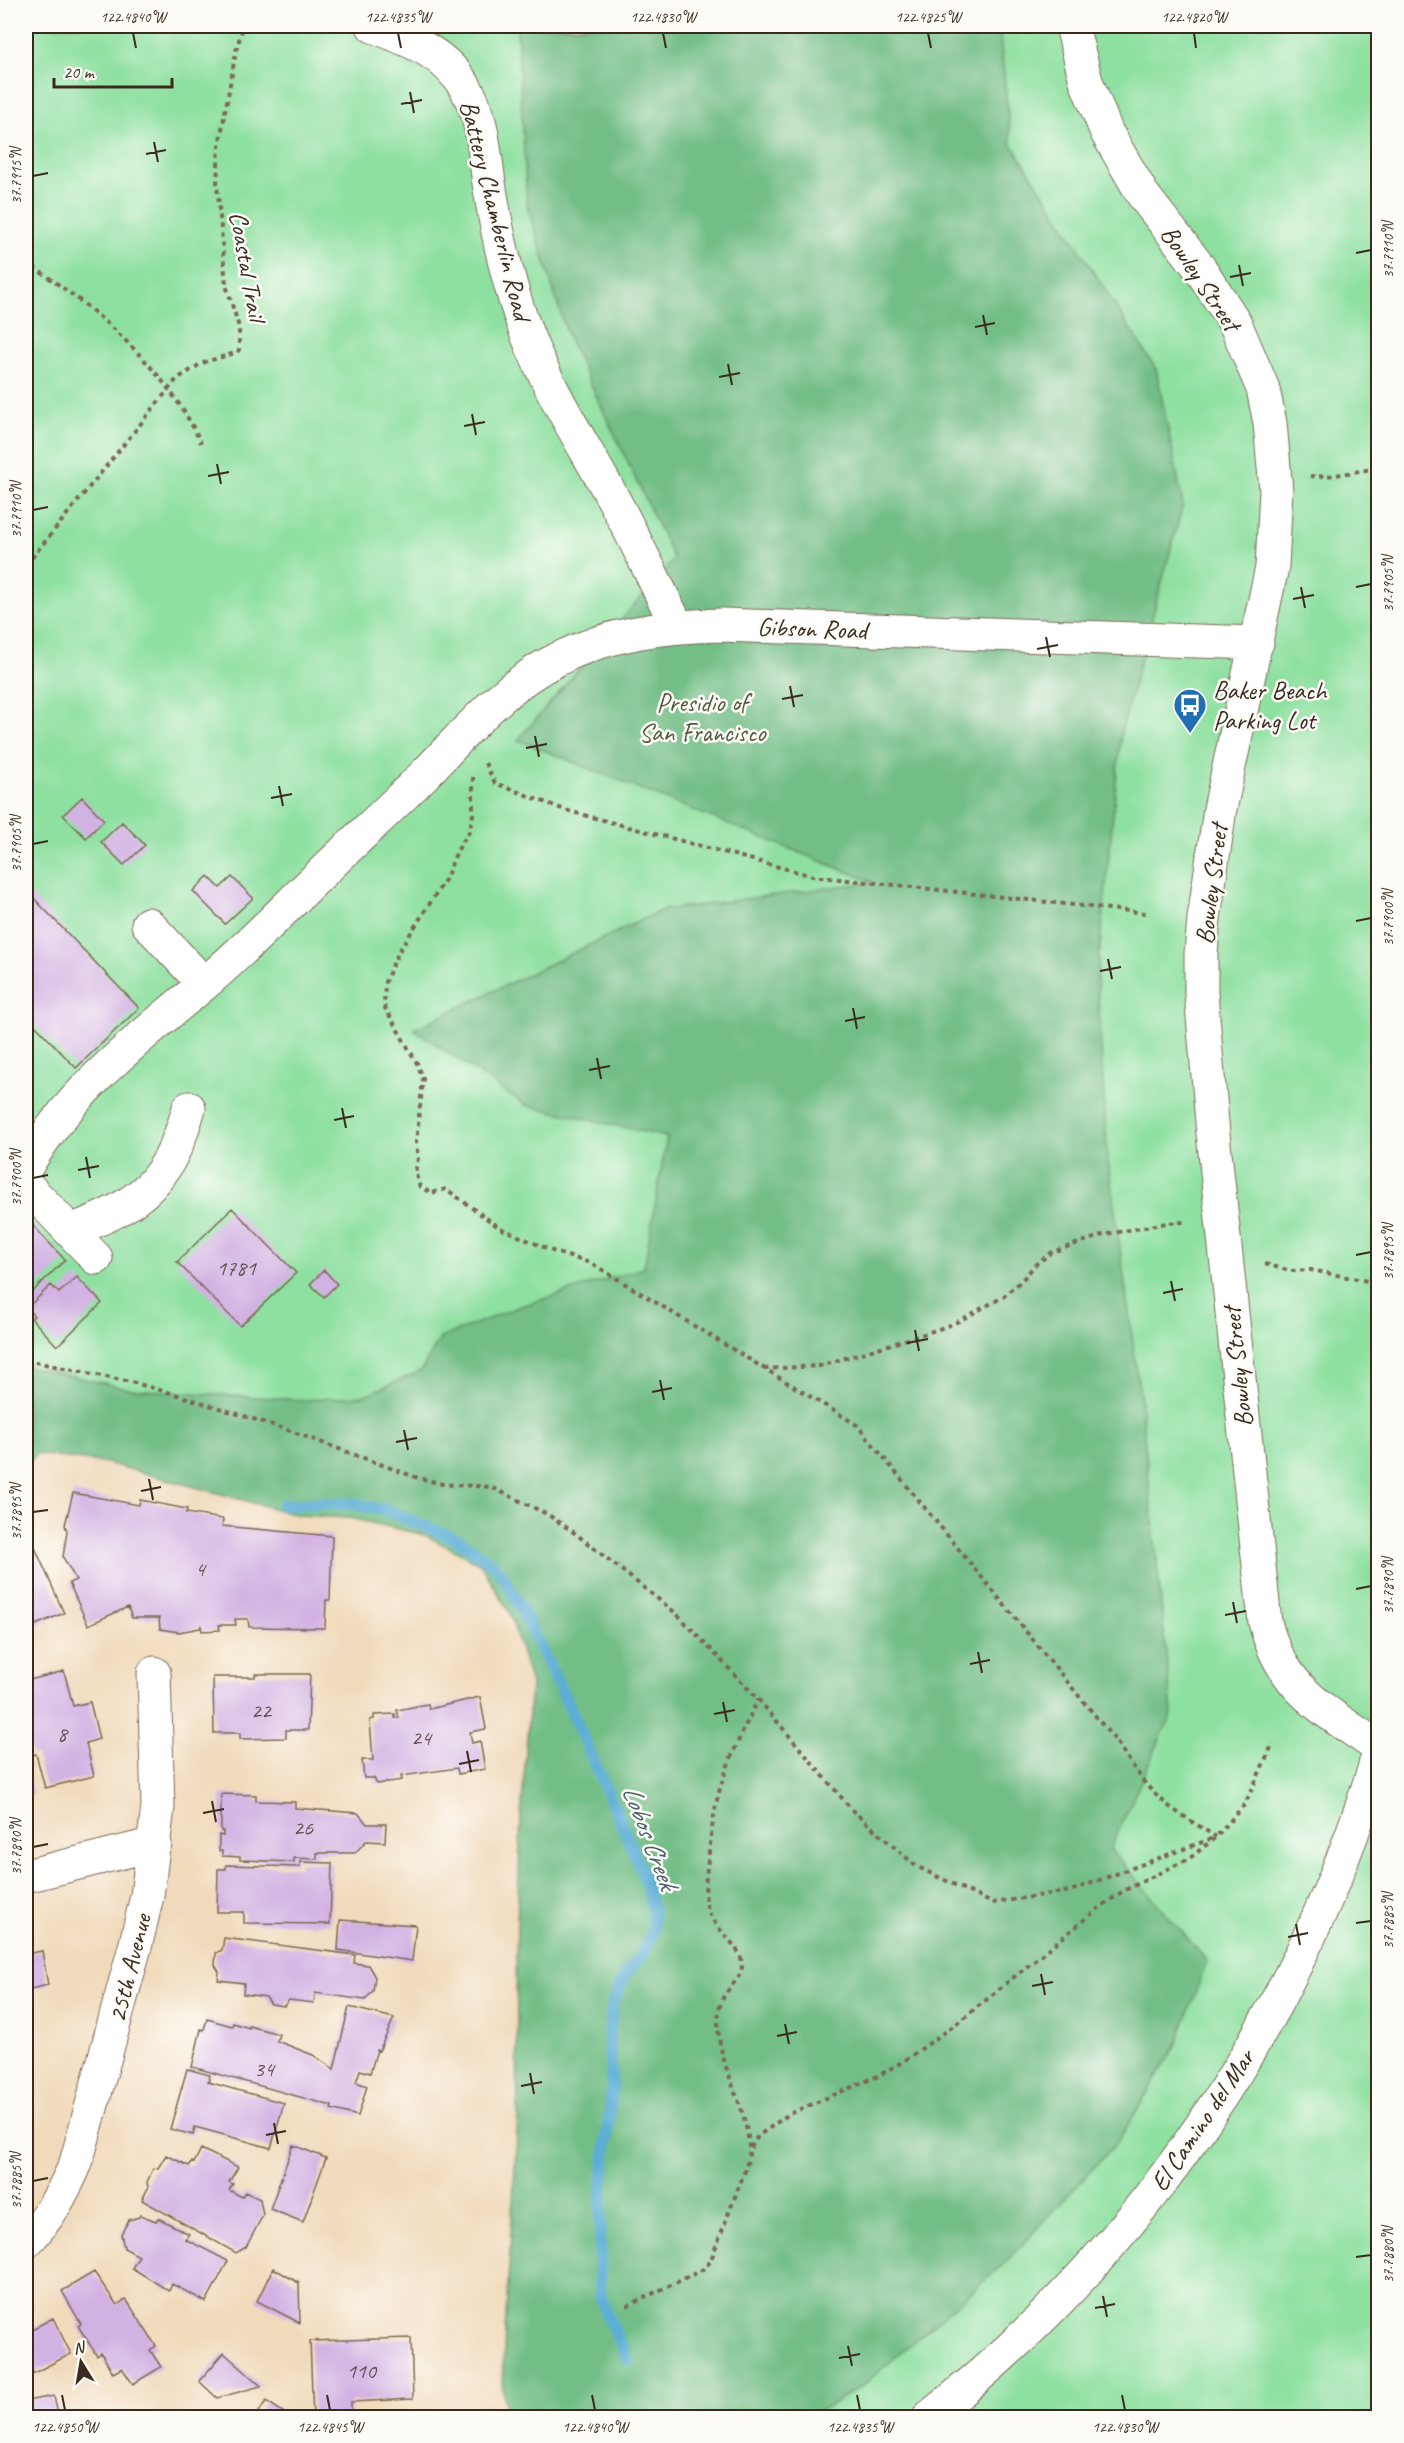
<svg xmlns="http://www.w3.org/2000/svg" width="1404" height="2443" font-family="Caveat,sans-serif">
<rect width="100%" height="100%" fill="#fdfcf7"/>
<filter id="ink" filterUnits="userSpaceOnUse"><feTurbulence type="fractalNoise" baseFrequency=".0167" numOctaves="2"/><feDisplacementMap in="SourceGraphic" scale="12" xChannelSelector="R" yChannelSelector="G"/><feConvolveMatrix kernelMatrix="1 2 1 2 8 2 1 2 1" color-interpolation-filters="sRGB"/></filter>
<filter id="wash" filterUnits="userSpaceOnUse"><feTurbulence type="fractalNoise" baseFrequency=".008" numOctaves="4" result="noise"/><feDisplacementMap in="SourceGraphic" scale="24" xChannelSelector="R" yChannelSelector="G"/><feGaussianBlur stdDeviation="1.35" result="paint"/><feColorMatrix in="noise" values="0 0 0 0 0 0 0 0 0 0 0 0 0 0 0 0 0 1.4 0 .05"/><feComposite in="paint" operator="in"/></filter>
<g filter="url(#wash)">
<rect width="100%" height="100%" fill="#f1dabb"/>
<path fill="#8ee0a0" stroke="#64855f" stroke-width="1.5" d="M26 26H1378V2417H583L577 1664 452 1512 26 1408Z"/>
<path fill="#72be86" stroke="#567452" stroke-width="1.5" d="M517 26H999L1011 143 1156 369 1183 504 1121 732 1097 978 1107 1153 1140 1394 1172 1713 1110 1849 1207 1961 1176 2046 1118 2141 1008 2260 861 2387 810 2417H507L502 2382 518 2116 516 1956 521 1817 531 1684 510 1613 481 1564 425 1535 349 1518 298 1515 107 1463 36 1454 26 1468V1366L130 1389 302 1400 363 1396 421 1371 440 1338 518 1307 644 1268 667 1137 525 1105 414 1029 662 910 873 882 518 740 674 559 568 337 527 205Z"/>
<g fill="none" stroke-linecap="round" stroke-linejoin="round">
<path stroke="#5baed6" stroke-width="12" d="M283 1505 317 1503 353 1504 385 1510 459 1540 494 1565 504 1577 523 1612 571 1710 632 1848 646 1882 653 1911V1931L642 1955 625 1974 612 2006 609 2040 612 2088 602 2188 600 2236V2294L607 2315 628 2360"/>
</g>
<g id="blocks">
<path fill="#d2b1e3" d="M82 797 104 820 86 838 63 815Z
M122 822 145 845 124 865 101 842Z
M208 876 220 888 232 877 253 898 225 924 193 891Z
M26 890 139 1008 76 1068 32 1022 26 1029Z
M232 1208 296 1273 240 1326 177 1262Z
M26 1218 65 1260 26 1298Z
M324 1270 337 1284 324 1297 310 1284Z
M77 1277 102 1303 57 1346 31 1318 34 1316 27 1308 51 1285 59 1293Z
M73 1493 139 1505 140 1500 187 1509 186 1513 223 1519 222 1526 332 1536 330 1600H326L325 1628 249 1627 248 1619H235L236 1625H219L220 1630 202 1631 201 1626 200 1628 179 1632 160 1629 159 1618H132L128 1607 88 1625 69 1583 76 1580 63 1557 67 1531 65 1525Z
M33 1543 64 1613 26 1629V1546Z
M64 1671 73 1706 90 1702 99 1739 86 1743 94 1776 45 1788 36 1754 32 1755 26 1727V1681Z
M255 1674H310L308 1730H286V1738L240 1739V1733H214L213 1677H255Z
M480 1697 486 1729 470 1732 472 1743 480 1741 485 1769 458 1774 457 1768 401 1776 402 1780 377 1784 374 1778H364L362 1760H373L370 1720 374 1719V1715L395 1714V1718H399L397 1710 428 1704 429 1709Z
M26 1755 30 1768 27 1769 32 1793 26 1794Z
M221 1794 256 1795V1801L295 1802V1808L358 1813 367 1824H386L385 1842 366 1841 355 1853H317V1859L294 1858V1862L240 1860V1857L222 1856V1851H219V1835L223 1836V1831H221Z
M300 1862 332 1863 330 1924 244 1923V1912H217L218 1869H226V1865L300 1867Z
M340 1920 416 1925 412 1961 338 1950Z
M224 1938 355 1955 354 1963 368 1965 375 1977 373 1991 365 2000 315 1993 314 2003 289 2000 284 2006 271 2004 266 1997 243 1994 244 1983 218 1980 219 1972 215 1965 216 1953 222 1950Z
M42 1951 48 1985 26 1990V1954Z
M349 2007 394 2018 379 2051 377 2050 370 2073 360 2070 356 2082 367 2086 358 2116 331 2109 332 2106 192 2067 201 2029 204 2030 207 2019 232 2026 233 2023 249 2028V2026L279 2034 277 2041 313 2055 334 2069Z
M187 2069 210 2075 208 2082 284 2103 271 2148 195 2127 193 2135 170 2129Z
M293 2145 326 2158 303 2222 270 2209Z
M201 2149 238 2167 229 2182 233 2184 229 2190 242 2197 245 2192 260 2199 263 2215 246 2247 236 2253 142 2200 148 2188 147 2182 153 2169 158 2168 166 2155 189 2166 192 2162 194 2163Z
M140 2215 156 2221 158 2218 189 2234 185 2239 228 2261 206 2302 172 2284 169 2291 132 2268 139 2256 124 2248 121 2234 129 2220 139 2217Z
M273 2268 299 2283 300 2323 257 2301Z
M94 2272 117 2305 126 2299 156 2346 150 2350 161 2367 133 2384 122 2368 113 2373 101 2353 97 2356 78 2326 81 2324 62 2291Z
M53 2318 71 2354 26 2377V2332Z
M411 2338 413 2399 351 2402V2418H313L310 2341Z
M224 2353 261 2386 217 2398 199 2381Z
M54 2396 59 2418H26V2401Z
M266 2401 289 2416 287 2418H255Z"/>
</g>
</g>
<g filter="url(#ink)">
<use href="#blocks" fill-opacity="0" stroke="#7b6855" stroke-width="1.5"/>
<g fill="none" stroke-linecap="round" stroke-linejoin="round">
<defs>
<path id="minor" d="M373 26C409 40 444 52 465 87 483 116 484 150 489 183 496 227 505 272 520 315 541 378 578 435 610 493 634 536 655 582 677 626
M1072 26 1086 81 1107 133 1143 195 1199 267 1235 323 1263 389 1270 423 1276 490 1272 567 1220 809 1204 918 1201 954V993L1213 1134 1265 1622C1282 1690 1325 1710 1378 1747
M148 924 204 984
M26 1167C69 1092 137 1040 203 985 247 948 287 906 329 866 359 837 391 808 421 778 464 735 502 686 558 659 609 633 665 626 722 625L1257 643
M26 1185 96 1258
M70 1231C142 1204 168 1183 189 1108
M26 1876 155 1844
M26 2242C49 2218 63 2193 76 2163L136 1943 147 1896 158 1807 154 1673"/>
<path id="major" d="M928 2418C1142 2251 1300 2016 1378 1756"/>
</defs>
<use href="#minor" stroke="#7b6855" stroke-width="35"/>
<use href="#major" stroke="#7b6855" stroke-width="35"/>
<path stroke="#7b6855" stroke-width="4" stroke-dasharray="4.5 4.5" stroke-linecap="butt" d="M26 262C94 307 166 367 201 443
M1310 476C1334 478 1355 470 1378 469
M26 565 177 379 202 363 235 353 239 350V327L226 285 217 184 219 146 236 51 243 26
M485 763 495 783 565 810 813 876 1146 913
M473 777V815L469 832 457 851 445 880 399 951 385 982 384 1006 418 1065 423 1079 416 1143 418 1158 415 1172 420 1187 431 1193 446 1189 500 1228 557 1253 591 1263 857 1425 1115 1740 1146 1785 1156 1795 1171 1808 1216 1837
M1265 1264 1291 1271 1311 1270 1378 1283
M26 1360 135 1383 178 1395 285 1429 415 1477 442 1484 491 1487 547 1514 576 1534 677 1614 758 1699 853 1811 916 1866 992 1903 1070 1891 1216 1837
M764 1369 819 1366 921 1335 953 1324 1003 1297 1022 1280 1035 1265 1052 1252 1103 1235 1166 1223 1186 1222
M749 2148C747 2105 719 2069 718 2025 718 2016 719 2006 723 1998 729 1986 743 1978 742 1963 741 1946 714 1929 708 1910 703 1894 706 1876 708 1860 711 1837 713 1815 719 1792 728 1760 744 1729 758 1699
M627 2306 702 2270 710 2262 746 2168 750 2149 758 2136 789 2114 878 2076 907 2059 959 2022 1095 1911 1123 1891 1190 1858 1216 1837 1245 1804 1273 1743"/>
<use href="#minor" stroke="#fff" stroke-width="33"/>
<use href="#major" stroke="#fff" stroke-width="33"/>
</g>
</g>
<path fill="none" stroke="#3b2a1e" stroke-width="2" d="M133 33 136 48M398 33 401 48M663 33 666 48M928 33 931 48M1194 33 1196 48M410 92 414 113M401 104 422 100M154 142 158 162M146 154 166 150M33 176 48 173M1356 253 1371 250M1239 265 1243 286M1230 277 1251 273M983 315 987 335M975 327 995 323M728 364 732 385M719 377 740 373M472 414 476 435M464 426 485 422M217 464 221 484M208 476 229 472M33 510 48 507M1301 587 1305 608M1356 587 1371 584M1293 599 1314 595M1046 637 1050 657M1037 649 1058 645M790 686 794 707M782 699 803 695M535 736 539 757M526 748 547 744M279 786 283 806M271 798 292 794M33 844 48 841M1356 921 1371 918M1108 959 1112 979M1100 971 1121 967M853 1008 857 1029M845 1021 865 1017M597 1058 601 1079M589 1070 610 1066M342 1108 346 1128M334 1120 354 1116M86 1157 90 1178M78 1170 99 1166M33 1178 48 1175M1356 1255 1371 1252M1171 1281 1175 1301M1163 1293 1183 1289M915 1330 919 1351M907 1343 928 1339M660 1380 664 1400M652 1392 672 1388M404 1430 408 1450M396 1442 417 1438M149 1479 153 1500M141 1491 161 1487M33 1512 48 1510M1356 1589 1371 1586M1233 1602 1237 1623M1225 1615 1246 1611M978 1652 982 1673M970 1664 990 1660M723 1702 727 1722M714 1714 735 1710M467 1751 471 1772M459 1764 479 1760M212 1801 216 1822M203 1813 224 1809M33 1847 48 1844M1356 1923 1371 1921M1296 1924 1300 1945M1288 1937 1308 1933M1041 1974 1045 1995M1032 1986 1053 1982M785 2024 789 2044M777 2036 797 2032M530 2073 534 2094M521 2086 542 2082M274 2123 278 2144M266 2135 286 2131M33 2181 48 2178M1356 2257 1371 2255M1103 2296 1107 2317M1095 2308 1115 2304M848 2346 852 2366M839 2358 860 2354M62 2395 65 2410M327 2395 330 2410M592 2395 595 2410M857 2395 860 2410M1122 2395 1125 2410"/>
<defs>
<symbol id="bus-pin" viewBox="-11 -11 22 30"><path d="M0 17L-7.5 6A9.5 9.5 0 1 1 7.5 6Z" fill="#1f6fb2" stroke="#fdfcf7"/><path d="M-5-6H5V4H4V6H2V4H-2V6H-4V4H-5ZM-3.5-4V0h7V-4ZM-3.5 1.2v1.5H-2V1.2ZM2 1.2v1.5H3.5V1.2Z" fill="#fff"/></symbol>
</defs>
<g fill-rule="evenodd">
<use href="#bus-pin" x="1171" y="686" width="38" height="52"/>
</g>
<g text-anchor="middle" stroke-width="5" stroke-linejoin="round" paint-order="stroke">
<g font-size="22" fill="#614c4f">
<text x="236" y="1275">1781</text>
<text x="200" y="1576">4</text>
<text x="261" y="1718">22</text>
<text x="62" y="1741">8</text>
<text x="421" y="1745">24</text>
<text x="303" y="1835">26</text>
<text x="264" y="2076">34</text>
<text x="361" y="2378">110</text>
</g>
<g font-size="26" fill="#3b2a1e" stroke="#fdfcf7">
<text transform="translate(496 210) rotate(76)" y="9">Battery Chamberlin Road</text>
<text transform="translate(248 266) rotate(80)" y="9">Coastal Trail</text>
<text transform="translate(1201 278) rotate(56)" y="9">Bowley Street</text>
<text transform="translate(812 628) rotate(2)" y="9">Gibson Road</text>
<text transform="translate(1211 884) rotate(-83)" y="9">Bowley Street</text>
<text transform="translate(1237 1367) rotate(-96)" y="9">Bowley Street</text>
<text transform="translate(129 1968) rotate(-76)" y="9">25th Avenue</text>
<text transform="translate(1202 2120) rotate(-56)" y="9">El Camino del Mar</text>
</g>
<g font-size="26" fill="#3b2a1e" stroke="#fdfcf7" text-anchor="start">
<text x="1213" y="699">Baker Beach<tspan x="1213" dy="30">Parking Lot</tspan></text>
</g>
<g font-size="26" fill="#50583e" stroke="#fdfcf7">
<text x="702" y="711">Presidio of<tspan x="702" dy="30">San Francisco</tspan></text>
</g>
<g font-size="27" font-style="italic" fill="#485f68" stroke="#fdfcf7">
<text transform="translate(650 1837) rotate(69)" y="9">Lobos Creek</text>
</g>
</g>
<rect width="1404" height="2443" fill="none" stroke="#fdfcf7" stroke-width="66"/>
<g transform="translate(81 2362) rotate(349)" stroke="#fdfcf7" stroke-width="4.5" paint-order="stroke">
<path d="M0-4.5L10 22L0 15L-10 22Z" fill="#3b2a1e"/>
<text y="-9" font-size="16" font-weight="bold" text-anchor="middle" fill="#3b2a1e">N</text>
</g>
<path d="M54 78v9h118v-9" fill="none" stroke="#3b2a1e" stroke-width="3"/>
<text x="63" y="78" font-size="18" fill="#3b2a1e" stroke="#fdfcf7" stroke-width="4.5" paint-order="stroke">20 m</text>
<rect x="33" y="33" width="1338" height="2377" fill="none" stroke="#3b2a1e" stroke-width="2"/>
<g font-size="15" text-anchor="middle" fill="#3b2a1e">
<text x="133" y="22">122.4840°W</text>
<text x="398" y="22">122.4835°W</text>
<text x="663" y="22">122.4830°W</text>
<text x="928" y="22">122.4825°W</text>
<text x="1194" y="22">122.4820°W</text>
<text transform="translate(16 176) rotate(-90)" y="5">37.7915°N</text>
<text transform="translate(1388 250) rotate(-90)" y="5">37.7910°N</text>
<text transform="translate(16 510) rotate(-90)" y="5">37.7910°N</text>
<text transform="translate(1388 584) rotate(-90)" y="5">37.7905°N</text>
<text transform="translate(16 844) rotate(-90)" y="5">37.7905°N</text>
<text transform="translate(1388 918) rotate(-90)" y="5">37.7900°N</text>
<text transform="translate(16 1178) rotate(-90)" y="5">37.7900°N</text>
<text transform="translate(1388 1252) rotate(-90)" y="5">37.7895°N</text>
<text transform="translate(16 1512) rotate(-90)" y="5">37.7895°N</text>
<text transform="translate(1388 1586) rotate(-90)" y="5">37.7890°N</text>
<text transform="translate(16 1847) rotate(-90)" y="5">37.7890°N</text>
<text transform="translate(1388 1921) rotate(-90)" y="5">37.7885°N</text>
<text transform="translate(16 2181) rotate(-90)" y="5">37.7885°N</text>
<text transform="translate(1388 2255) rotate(-90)" y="5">37.7880°N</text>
<text x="65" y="2432">122.4850°W</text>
<text x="330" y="2432">122.4845°W</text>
<text x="595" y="2432">122.4840°W</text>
<text x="860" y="2432">122.4835°W</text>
<text x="1125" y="2432">122.4830°W</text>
</g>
</svg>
